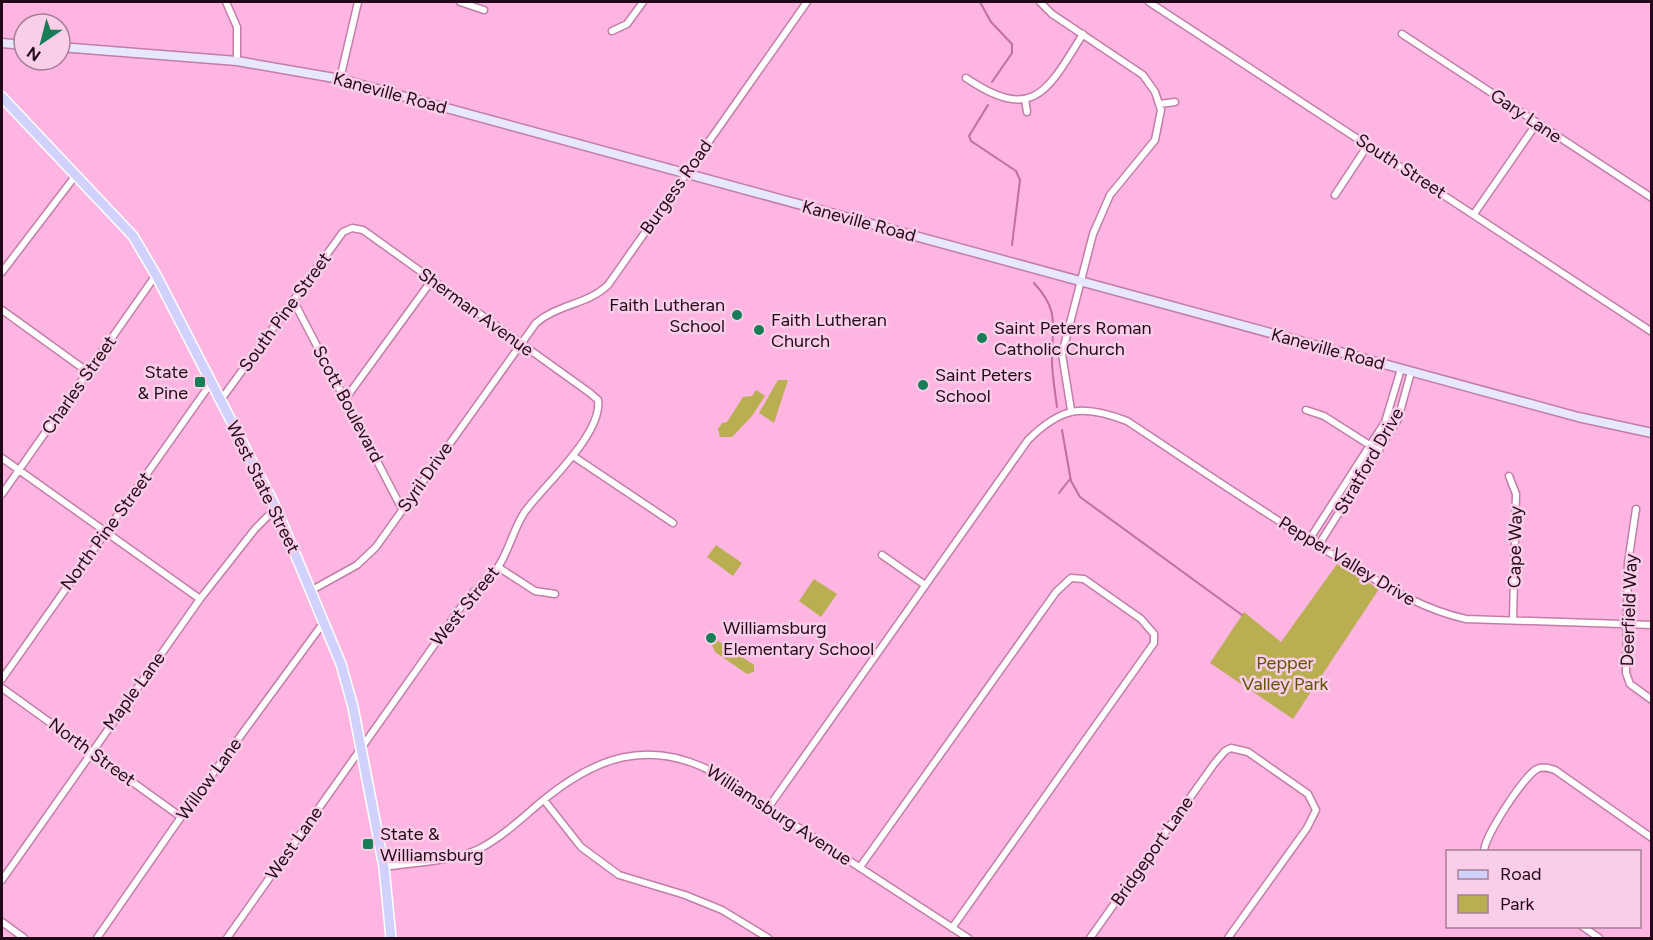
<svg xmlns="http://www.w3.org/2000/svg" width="1653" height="940" font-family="Figtree,sans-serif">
<rect width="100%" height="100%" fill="#feb5e2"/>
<path fill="#baae53" d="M778 380H788L774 423 759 413Z
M756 390 765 396 752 416 732 437H720L718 429 722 423 727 422 743 397 752 396Z
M716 545 742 563 733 576 707 557Z
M1337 564 1379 589 1293 719 1210 663 1244 612 1281 642Z
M814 579 837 594 821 617 799 601Z
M717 640 754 665V672L747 674 715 652 712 645Z"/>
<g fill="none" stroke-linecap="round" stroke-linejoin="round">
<path stroke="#c26da3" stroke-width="2" d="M980 2 991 22 1012 44V53L992 82
M988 105 969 136 971 141 1016 171 1020 180 1012 245
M1034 283C1060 311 1052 325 1052 359 1052 375 1055 391 1057 407
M1062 430 1071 481 1080 497 1242 615
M1059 493 1070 479"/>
<defs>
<path id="street" d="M226 2 237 27V61
M460 2 484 10
M1040 2 1052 14 1143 75 1155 92 1161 110 1155 140 1110 195 1093 234 1062 354 1071 410
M1149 2 1652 332
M612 31 627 24 643 2
M1402 34 1652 198
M966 78C1034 124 1048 90 1083 34
M340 79 358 2
M1025 99 1027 112
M1160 104 1175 102
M1335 195 1368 145
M1474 214 1537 123
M2 272 76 175
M293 300 402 509
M2 310 88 372
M346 398 432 280
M220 401 343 232 352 228 363 230 590 393 598 400C603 434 543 486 524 513 513 530 509 551 498 567 489 579 476 589 466 600L227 938
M1306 410 1324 416 1379 451
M573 456 673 523
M2 458 200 599
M1509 476 1516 494 1513 620
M2 494 156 275
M1636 509 1628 563 1626 673 1630 684 1652 700
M1309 540 1385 422 1401 369
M1318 546 1398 419 1411 372
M882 555 925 585
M498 567 535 591 555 594
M312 590 357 565 376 547 536 323C558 304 587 305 608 285L807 2
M2 679 211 383
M2 688 181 817
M544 800 581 847 619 875 685 895 722 910 768 938
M768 808 1028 440C1062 406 1084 404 1127 421 1200 469 1272 519 1347 563 1386 586 1421 609 1466 619L1652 625
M1484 852C1483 838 1524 776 1537 769 1543 766 1549 768 1555 770L1652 838
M384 867C415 862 451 862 479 849 502 837 521 819 541 802 595 757 648 738 713 772L968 938
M860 867 1056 592 1071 578 1084 579 1141 619 1154 634V643L952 928
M2 880 200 599 255 529 276 508
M2 922 24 938
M1582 926 1599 938
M97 938 181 817 324 622
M1090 938 1214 764 1225 751 1231 748 1248 752 1308 794 1316 810 1307 828 1228 938"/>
<path id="secondary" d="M2 43 24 45
M60 47 237 61 340 79 1578 417 1652 433"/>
<path id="primary" d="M2 97 133 236 156 275 276 508 341 664 353 707 384 867 391 938"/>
</defs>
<use href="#street" stroke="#c27da8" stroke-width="9"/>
<use href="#secondary" stroke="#c27da8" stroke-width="11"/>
<use href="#primary" stroke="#fff" stroke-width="12"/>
<use href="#street" stroke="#fff" stroke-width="6"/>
<use href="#secondary" stroke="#e7e8fe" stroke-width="8"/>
<use href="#primary" stroke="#d0d1fd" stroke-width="9"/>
</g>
<g fill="#167d57" stroke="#facde8" stroke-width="2">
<circle cx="737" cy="315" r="6"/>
<circle cx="759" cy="330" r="6"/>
<circle cx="982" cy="338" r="6"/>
<rect x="194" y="376" width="12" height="12" rx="3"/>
<circle cx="923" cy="385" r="6"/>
<circle cx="711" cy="638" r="6"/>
<rect x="362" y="838" width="12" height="12" rx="3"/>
</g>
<g text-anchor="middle" stroke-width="5" stroke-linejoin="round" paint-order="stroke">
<g font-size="18" fill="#22091a" stroke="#facde8">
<text transform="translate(390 93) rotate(15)" y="6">Kaneville Road</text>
<text transform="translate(1526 116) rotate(34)" y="6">Gary Lane</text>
<text transform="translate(1401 166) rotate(33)" y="6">South Street</text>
<text transform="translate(676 187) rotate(-55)" y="6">Burgess Road</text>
<text transform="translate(859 221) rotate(15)" y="6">Kaneville Road</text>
<text transform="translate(285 312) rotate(-54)" y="6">South Pine Street</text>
<text transform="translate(476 312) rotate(36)" y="6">Sherman Avenue</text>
<text transform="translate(1328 349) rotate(15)" y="6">Kaneville Road</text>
<text transform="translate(79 385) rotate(-55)" y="6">Charles Street</text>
<text transform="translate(348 404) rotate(62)" y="6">Scott Boulevard</text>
<text transform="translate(1369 461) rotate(-60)" y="6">Stratford Drive</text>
<text transform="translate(425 477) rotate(-55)" y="6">Syril Drive</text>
<text transform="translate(263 487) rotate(64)" y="6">West State Street</text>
<text transform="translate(106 531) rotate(-54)" y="6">North Pine Street</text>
<text transform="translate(1515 547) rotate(-89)" y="6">Cape Way</text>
<text transform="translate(1347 561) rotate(31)" y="6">Pepper Valley Drive</text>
<text transform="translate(465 606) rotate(-51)" y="6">West Street</text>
<text transform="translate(1629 610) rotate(-88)" y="6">Deerfield Way</text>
<text transform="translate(134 691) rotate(-54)" y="6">Maple Lane</text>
<text transform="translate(92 752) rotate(36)" y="6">North Street</text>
<text transform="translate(209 779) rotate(-54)" y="6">Willow Lane</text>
<text transform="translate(779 815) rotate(33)" y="6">Williamsburg Avenue</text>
<text transform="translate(294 843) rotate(-55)" y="6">West Lane</text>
<text transform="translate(1152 851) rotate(-55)" y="6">Bridgeport Lane</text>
</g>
<g font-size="18" fill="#22091a" stroke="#facde8" text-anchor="start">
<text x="725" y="311" text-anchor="end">Faith Lutheran<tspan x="725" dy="21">School</tspan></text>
<text x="771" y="326">Faith Lutheran<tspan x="771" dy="21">Church</tspan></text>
<text x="994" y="334">Saint Peters Roman<tspan x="994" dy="21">Catholic Church</tspan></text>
<text x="188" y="378" text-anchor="end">State<tspan x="188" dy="21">&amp; Pine</tspan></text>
<text x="935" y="381">Saint Peters<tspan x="935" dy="21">School</tspan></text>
<text x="723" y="634">Williamsburg<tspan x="723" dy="21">Elementary School</tspan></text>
<text x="380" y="840">State &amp;<tspan x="380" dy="21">Williamsburg</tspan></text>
</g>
<g font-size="18" fill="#5e5500" stroke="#facde8">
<text x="1285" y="669">Pepper<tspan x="1285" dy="21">Valley Park</tspan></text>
</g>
</g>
<rect width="1653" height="940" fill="none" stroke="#22091a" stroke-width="6"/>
<rect x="1446" y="850" width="195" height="78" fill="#facde8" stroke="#a47f96" stroke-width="1.5"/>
<rect x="1458" y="870" width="30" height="9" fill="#d0d1fd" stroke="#a47f96" stroke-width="1.5"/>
<text x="1500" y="880" font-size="18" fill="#22091a">Road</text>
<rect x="1458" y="895" width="30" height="18" fill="#baae53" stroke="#a47f96" stroke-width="1.5"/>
<text x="1500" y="910" font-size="18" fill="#22091a">Park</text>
<g transform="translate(42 42) rotate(215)"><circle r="28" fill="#facde8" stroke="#a47f96" stroke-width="1.5"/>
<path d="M0-4.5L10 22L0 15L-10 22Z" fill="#167d57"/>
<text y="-9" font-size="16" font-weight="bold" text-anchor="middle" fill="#22091a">N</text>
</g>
</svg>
